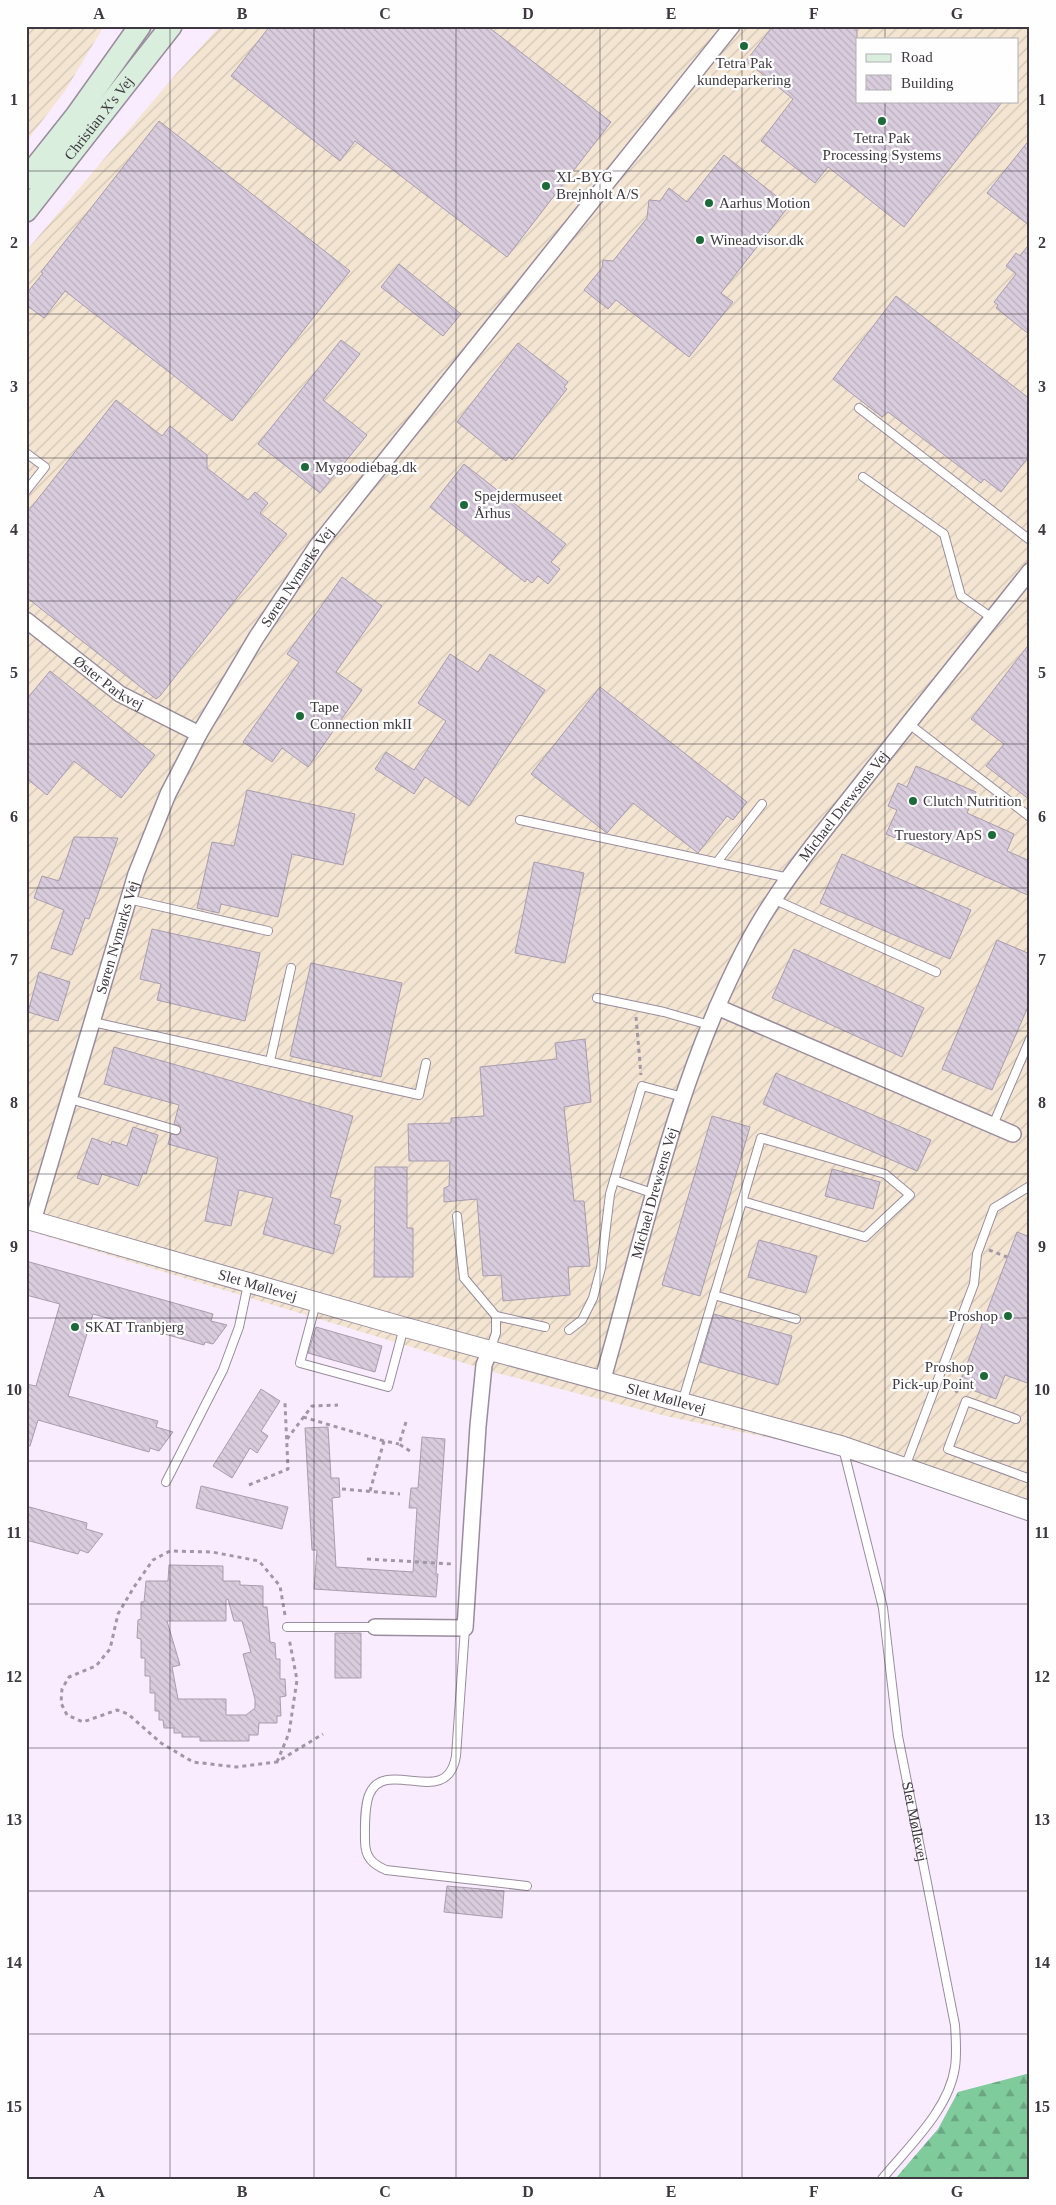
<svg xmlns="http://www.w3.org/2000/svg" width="1056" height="2205" font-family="Georgia,serif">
<defs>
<pattern id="industrial-furrows" width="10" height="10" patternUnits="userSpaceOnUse" patternTransform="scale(1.25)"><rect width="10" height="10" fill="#f3e5d2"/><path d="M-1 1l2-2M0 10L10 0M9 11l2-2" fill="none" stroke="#d1c5b5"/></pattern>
<pattern id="forest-firs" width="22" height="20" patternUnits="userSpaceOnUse" patternTransform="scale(1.25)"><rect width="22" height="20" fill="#80cb9c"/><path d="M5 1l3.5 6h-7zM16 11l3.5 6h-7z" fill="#6aa681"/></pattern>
<pattern id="building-back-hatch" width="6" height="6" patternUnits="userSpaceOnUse" patternTransform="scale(1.25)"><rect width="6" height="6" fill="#d9ccdd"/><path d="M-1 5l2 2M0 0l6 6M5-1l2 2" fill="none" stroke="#bbb0bf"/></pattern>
</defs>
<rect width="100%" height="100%" fill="#f9ecfe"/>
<path fill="url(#industrial-furrows)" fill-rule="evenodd" d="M26 26H104L65 91 26 142Z
M220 26H1030V1522L827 1450 670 1417 497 1373 26 1230V251L176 74ZM857 39H1017V101H857Z"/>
<path fill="url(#forest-firs)" d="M1030 2073V2179H895L938 2129 958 2092Z"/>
<path fill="url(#building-back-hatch)" stroke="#a99cad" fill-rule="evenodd" d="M270 26H487L611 122 507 257 355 141 340 161 231 76Z
M773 26H857V101H1003L904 227 828 167 815 183 761 141 793 99 746 61Z
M159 121 350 271 232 421 65 291 44 318 26 305V294L43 273 41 272Z
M1030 139V226L987 193Z
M724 155 789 206 721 293 733 302 689 357 616 300 608 309 584 290 602 268 603 260 613 261 647 218 649 200 660 201 669 188 687 202Z
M1030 243V335L996 308 998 305 994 302 1016 274 1006 266 1016 253 1020 256Z
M399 264 461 314 443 336 381 287Z
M896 296 1030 399V455L1001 492 984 479 981 483 888 412 882 417 833 379Z
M341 340 360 354 323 400 367 435 320 493 258 444Z
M518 343 568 382 564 387 567 389 512 460 509 457 506 461 457 422Z
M116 400 162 436 170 426 207 455V468L248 500 255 492 268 503 260 513 287 534 160 696 156 699 26 597V514Z
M464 464 566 544 551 562 560 569 548 584 538 576 532 583 527 579 525 582 430 507Z
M342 577 382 606 336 672 362 690 308 767 282 748 272 762 243 742 299 662 287 654Z
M1030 643V800L986 766 1004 744 971 719Z
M450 654 478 672 490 654 545 690 469 806 425 777 414 794 375 769 386 752 414 770 446 721 418 703Z
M50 671 155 755 121 798 74 761 47 795 26 778V700Z
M600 687 747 802 733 820 727 816 698 853 633 803 607 833 531 774Z
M916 766 976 792 967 813 1014 834 1007 851 1030 861V896L886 834 897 810 888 806 898 783 907 787Z
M247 790 355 814 343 865 292 854 278 917 221 904 219 913 197 908 212 842 234 846Z
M74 837 118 838 89 919 85 918 72 955 51 948 64 910 34 898 42 876 59 881Z
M842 854 971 910 950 959 820 903Z
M534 862 584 873 565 963 515 953Z
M152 929 260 953 245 1021 157 1000 161 984 140 979Z
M997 940 1030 954V1002L992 1090 942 1069Z
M794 949 924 1008 902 1057 772 998Z
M311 963 402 983 381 1077 290 1056Z
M39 972 70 982 58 1021 28 1012Z
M585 1039 591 1102 564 1107 574 1201H584L590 1266 568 1267 570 1295 503 1301 501 1275 483 1276 477 1199 444 1202V1188L449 1186 450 1161H409L408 1124 451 1123V1118L484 1116 480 1067 557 1059 555 1043Z
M114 1047 353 1116 330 1197 341 1200 334 1224 341 1226 333 1254 263 1234 273 1198 239 1190 231 1226 205 1221 218 1158 168 1144 171 1134 178 1135 181 1131 180 1126 174 1124 179 1105 104 1084Z
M776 1073 931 1140 917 1171 763 1104Z
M712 1116 750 1127 700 1296 662 1285Z
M133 1127 158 1135 146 1174 143 1173 138 1186 102 1174 98 1185 77 1178 92 1138 111 1145 112 1141 127 1146Z
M375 1167H407V1228H413V1277H374Z
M832 1169 880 1182 873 1209 825 1196Z
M1017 1232 1030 1237V1384L1005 1375 996 1399 959 1385Z
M759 1240 817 1256 806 1293 748 1277Z
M26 1261 213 1314 211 1321 227 1325 213 1344 205 1342 204 1345 93 1314 68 1396 158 1421 156 1427 173 1432 159 1451 150 1448 149 1452 38 1420 30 1446H26V1384L36 1386 60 1304 26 1295Z
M714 1314 792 1336 778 1385 700 1362Z
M316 1327 382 1346 375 1372 308 1353Z
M261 1389 280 1401 261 1431 268 1436 257 1453 250 1448 232 1478 213 1466Z
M328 1427 331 1478H339L340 1497 332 1498 336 1567 413 1572 417 1508H409L411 1488H418L422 1437 445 1439 436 1574H438L436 1597 314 1589 317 1550H312L305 1428Z
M201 1486 288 1507 282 1529 196 1508Z
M26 1506 87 1523 86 1529 103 1534 88 1553 80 1550 78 1554 26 1540Z
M169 1565 223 1566V1581H240V1585L263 1586V1607H267L270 1642 275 1643 276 1659H280V1679H285L286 1696 280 1697 281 1716H277V1723H259L258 1735H249V1741H200V1737H182V1733H174V1728H164L163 1720H159V1711H155V1693H150V1676H145V1658H141V1639L137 1638 138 1620 141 1619V1602H144L146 1581H168ZM228 1599 234 1621H242L251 1652 243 1654 255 1699V1708L246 1715H226V1699H178L172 1667 180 1665 167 1621H226V1600Z
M335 1633H361V1678H335Z
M447 1886 504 1891 502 1918 444 1912Z"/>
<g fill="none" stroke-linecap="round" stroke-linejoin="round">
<defs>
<g id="service">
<path d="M859 408 1030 540"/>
<path d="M26 453 45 467 26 491"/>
<path d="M863 477 944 534 961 596 992 618"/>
<path d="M909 724 1030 817"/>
<path d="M520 820 789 878"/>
<path d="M717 862 762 804"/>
<path d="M128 899 268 931"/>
<path d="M773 899 936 972"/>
<path d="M597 998 664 1012 709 1025"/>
<path d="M93 1022 419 1095 426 1063"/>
<path d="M270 1061 291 968"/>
<path d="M70 1099 176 1130"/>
<path d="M993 1125 1030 1039"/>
<path d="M614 1180 655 1194"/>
<path d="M457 1216 464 1278 496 1316 545 1327"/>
<path d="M714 1295 796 1319"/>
<path d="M316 1303 300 1363 388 1387 404 1327"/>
<path d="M569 1330 582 1320 593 1298 601 1268 610 1194 642 1086 683 1097"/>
<path d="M490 1350 496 1333V1316"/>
<path d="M682 1403 761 1138 885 1174 910 1195 865 1237 742 1201"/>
<path d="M1016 1419 966 1401 948 1449 1030 1479"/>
<path id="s1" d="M843 1448 883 1608 898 1736 955 2025C956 2039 957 2053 955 2067 949 2110 908 2147 882 2179"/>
<path d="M905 1467 974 1284 977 1254 994 1208 1030 1186"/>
<path d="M166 1482 223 1370 239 1327 248 1284"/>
<path d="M287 1627H375"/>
<path d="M465 1628 456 1756C447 1811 385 1755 369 1795 364 1809 365 1827 365 1841 365 1857 372 1864 386 1870L527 1886"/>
</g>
<g id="minor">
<path id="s2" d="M26 620 120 694 199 734"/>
<path d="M717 1007 1013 1134"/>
<path id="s3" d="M33 1221 136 874 168 794 199 734 256 638 317 546 732 26"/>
<path id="s4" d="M602 1382C644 1237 674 1086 743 952 775 889 821 835 864 780 919 710 975 640 1030 571"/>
<path d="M375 1627 465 1628 478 1426 484 1365 490 1350"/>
</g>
<g id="tertiary">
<path id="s5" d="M26 1219 404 1327 842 1446 1030 1511"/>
</g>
<g id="secondary">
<path d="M26 179 76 116 140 26"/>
<path id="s6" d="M26 211 171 26"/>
</g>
</defs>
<use href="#service" stroke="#998c9d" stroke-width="10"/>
<use href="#minor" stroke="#998c9d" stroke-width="18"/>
<use href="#tertiary" stroke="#998c9d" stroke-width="21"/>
<use href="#secondary" stroke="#998c9d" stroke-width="24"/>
<path stroke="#a298a5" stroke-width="3" stroke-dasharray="4 4" stroke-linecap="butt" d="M636 1017 641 1075
M989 1250 1007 1257
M949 1384 959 1394
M303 1417 384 1441
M406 1422 399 1444 413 1453
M287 1439 312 1406 338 1405
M249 1485 288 1469 285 1403
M342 1489 400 1494
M370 1491 384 1441 399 1444
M367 1559 453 1564
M285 1615 280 1586 259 1561 212 1552 170 1551 153 1560 134 1587 118 1614 110 1649 96 1666 69 1677 62 1689 61 1703 67 1715 83 1722 117 1710 128 1714 161 1743 193 1762 236 1767 277 1762 323 1734
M277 1762 289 1733 297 1680 289 1638"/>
<use href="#service" stroke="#fff" stroke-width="8"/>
<use href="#minor" stroke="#fff" stroke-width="15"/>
<use href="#tertiary" stroke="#fff" stroke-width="19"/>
<use href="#secondary" stroke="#d9eedd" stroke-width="21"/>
</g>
<path fill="none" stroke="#3e3940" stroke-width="1" stroke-opacity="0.55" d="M170 26V2179M314 26V2179M456 26V2179M600 26V2179M742 26V2179M885 26V39M885 101V2179M26 171H1030M26 314H1030M26 458H1030M26 601H1030M26 744H1030M26 888H1030M26 1031H1030M26 1174H1030M26 1318H1030M26 1461H1030M26 1604H1030M26 1748H1030M26 1891H1030M26 2034H1030"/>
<g fill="#1c6a39" stroke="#fefefe" stroke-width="2">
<circle cx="744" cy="46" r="5"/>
<circle cx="882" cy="121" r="5"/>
<circle cx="546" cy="186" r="5"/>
<circle cx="709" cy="203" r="5"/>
<circle cx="700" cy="240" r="5"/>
<circle cx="305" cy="467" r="5"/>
<circle cx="464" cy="505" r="5"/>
<circle cx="300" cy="716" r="5"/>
<circle cx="913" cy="801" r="5"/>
<circle cx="992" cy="835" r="5"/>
<circle cx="1008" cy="1316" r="5"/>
<circle cx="75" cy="1327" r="5"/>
<circle cx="984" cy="1376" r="5"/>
</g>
<g text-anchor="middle" stroke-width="4.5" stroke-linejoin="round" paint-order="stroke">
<g font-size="15" fill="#3e3940" stroke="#fefefe" text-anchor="start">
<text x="744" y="68" text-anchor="middle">Tetra Pak<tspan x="744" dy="17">kundeparkering</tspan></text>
<text x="882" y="143" text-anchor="middle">Tetra Pak<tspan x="882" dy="17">Processing Systems</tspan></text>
<text x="556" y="182">XL-BYG<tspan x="556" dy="17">Brejnholt A/S</tspan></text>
<text x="719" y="208">Aarhus Motion</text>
<text x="710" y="245">Wineadvisor.dk</text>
<text x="315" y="472">Mygoodiebag.dk</text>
<text x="474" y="501">Spejdermuseet<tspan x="474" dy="17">Århus</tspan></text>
<text x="310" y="712">Tape<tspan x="310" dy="17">Connection mkII</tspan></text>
<text x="923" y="806">Clutch Nutrition</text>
<text x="982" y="840" text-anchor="end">Truestory ApS</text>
<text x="998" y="1321" text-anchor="end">Proshop</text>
<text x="85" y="1332">SKAT Tranbjerg</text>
<text x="974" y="1372" text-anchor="end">Proshop<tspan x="974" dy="17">Pick-up Point</tspan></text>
</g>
<g font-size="15" fill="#3e3940" stroke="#fefefe">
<text dy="5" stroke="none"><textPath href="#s6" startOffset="118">Christian X's Vej</textPath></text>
<text dy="5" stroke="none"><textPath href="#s3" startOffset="701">Søren Nymarks Vej</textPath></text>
<text dy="5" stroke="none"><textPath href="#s2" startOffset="104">Øster Parkvej</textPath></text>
<text dy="5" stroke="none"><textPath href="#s4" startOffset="631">Michael Drewsens Vej</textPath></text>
<text dy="5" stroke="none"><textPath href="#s3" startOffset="296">Søren Nymarks Vej</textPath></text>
<text dy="5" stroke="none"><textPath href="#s4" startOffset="196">Michael Drewsens Vej</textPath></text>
<text dy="5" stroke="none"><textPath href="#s5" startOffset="241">Slet Møllevej</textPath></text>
<text dy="5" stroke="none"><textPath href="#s5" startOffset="665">Slet Møllevej</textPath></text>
<text dy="5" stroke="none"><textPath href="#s1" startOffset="381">Slet Møllevej</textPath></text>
</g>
</g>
<rect width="1056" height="2205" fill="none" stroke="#fefefe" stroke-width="55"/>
<rect x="856" y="38" width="162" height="65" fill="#fefefe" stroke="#b1afb2"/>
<rect x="866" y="54" width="25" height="8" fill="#d9eedd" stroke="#b1afb2"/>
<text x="901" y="62" font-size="15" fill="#3e3940">Road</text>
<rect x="866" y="75" width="25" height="15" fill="url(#building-back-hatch)" stroke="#b1afb2"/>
<text x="901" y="88" font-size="15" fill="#3e3940">Building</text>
<rect x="28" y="28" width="1000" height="2150" fill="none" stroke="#3e3940" stroke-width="2"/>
<g font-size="16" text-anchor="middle" font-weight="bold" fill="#3e3940">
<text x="99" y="19">A</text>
<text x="242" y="19">B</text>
<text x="385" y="19">C</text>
<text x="528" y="19">D</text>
<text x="671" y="19">E</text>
<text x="814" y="19">F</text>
<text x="957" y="19">G</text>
<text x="14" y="105">1</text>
<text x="1042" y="105">1</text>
<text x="14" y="248">2</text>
<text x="1042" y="248">2</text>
<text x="14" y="392">3</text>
<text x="1042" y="392">3</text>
<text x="14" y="535">4</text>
<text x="1042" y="535">4</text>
<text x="14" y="678">5</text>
<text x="1042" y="678">5</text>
<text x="14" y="822">6</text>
<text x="1042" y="822">6</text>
<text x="14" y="965">7</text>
<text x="1042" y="965">7</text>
<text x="14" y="1108">8</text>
<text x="1042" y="1108">8</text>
<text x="14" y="1252">9</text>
<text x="1042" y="1252">9</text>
<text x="14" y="1395">10</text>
<text x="1042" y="1395">10</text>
<text x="14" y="1538">11</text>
<text x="1042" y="1538">11</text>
<text x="14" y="1682">12</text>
<text x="1042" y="1682">12</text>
<text x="14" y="1825">13</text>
<text x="1042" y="1825">13</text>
<text x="14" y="1968">14</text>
<text x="1042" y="1968">14</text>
<text x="14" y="2112">15</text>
<text x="1042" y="2112">15</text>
<text x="99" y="2197">A</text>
<text x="242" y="2197">B</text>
<text x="385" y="2197">C</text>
<text x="528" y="2197">D</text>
<text x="671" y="2197">E</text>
<text x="814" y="2197">F</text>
<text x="957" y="2197">G</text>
</g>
</svg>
